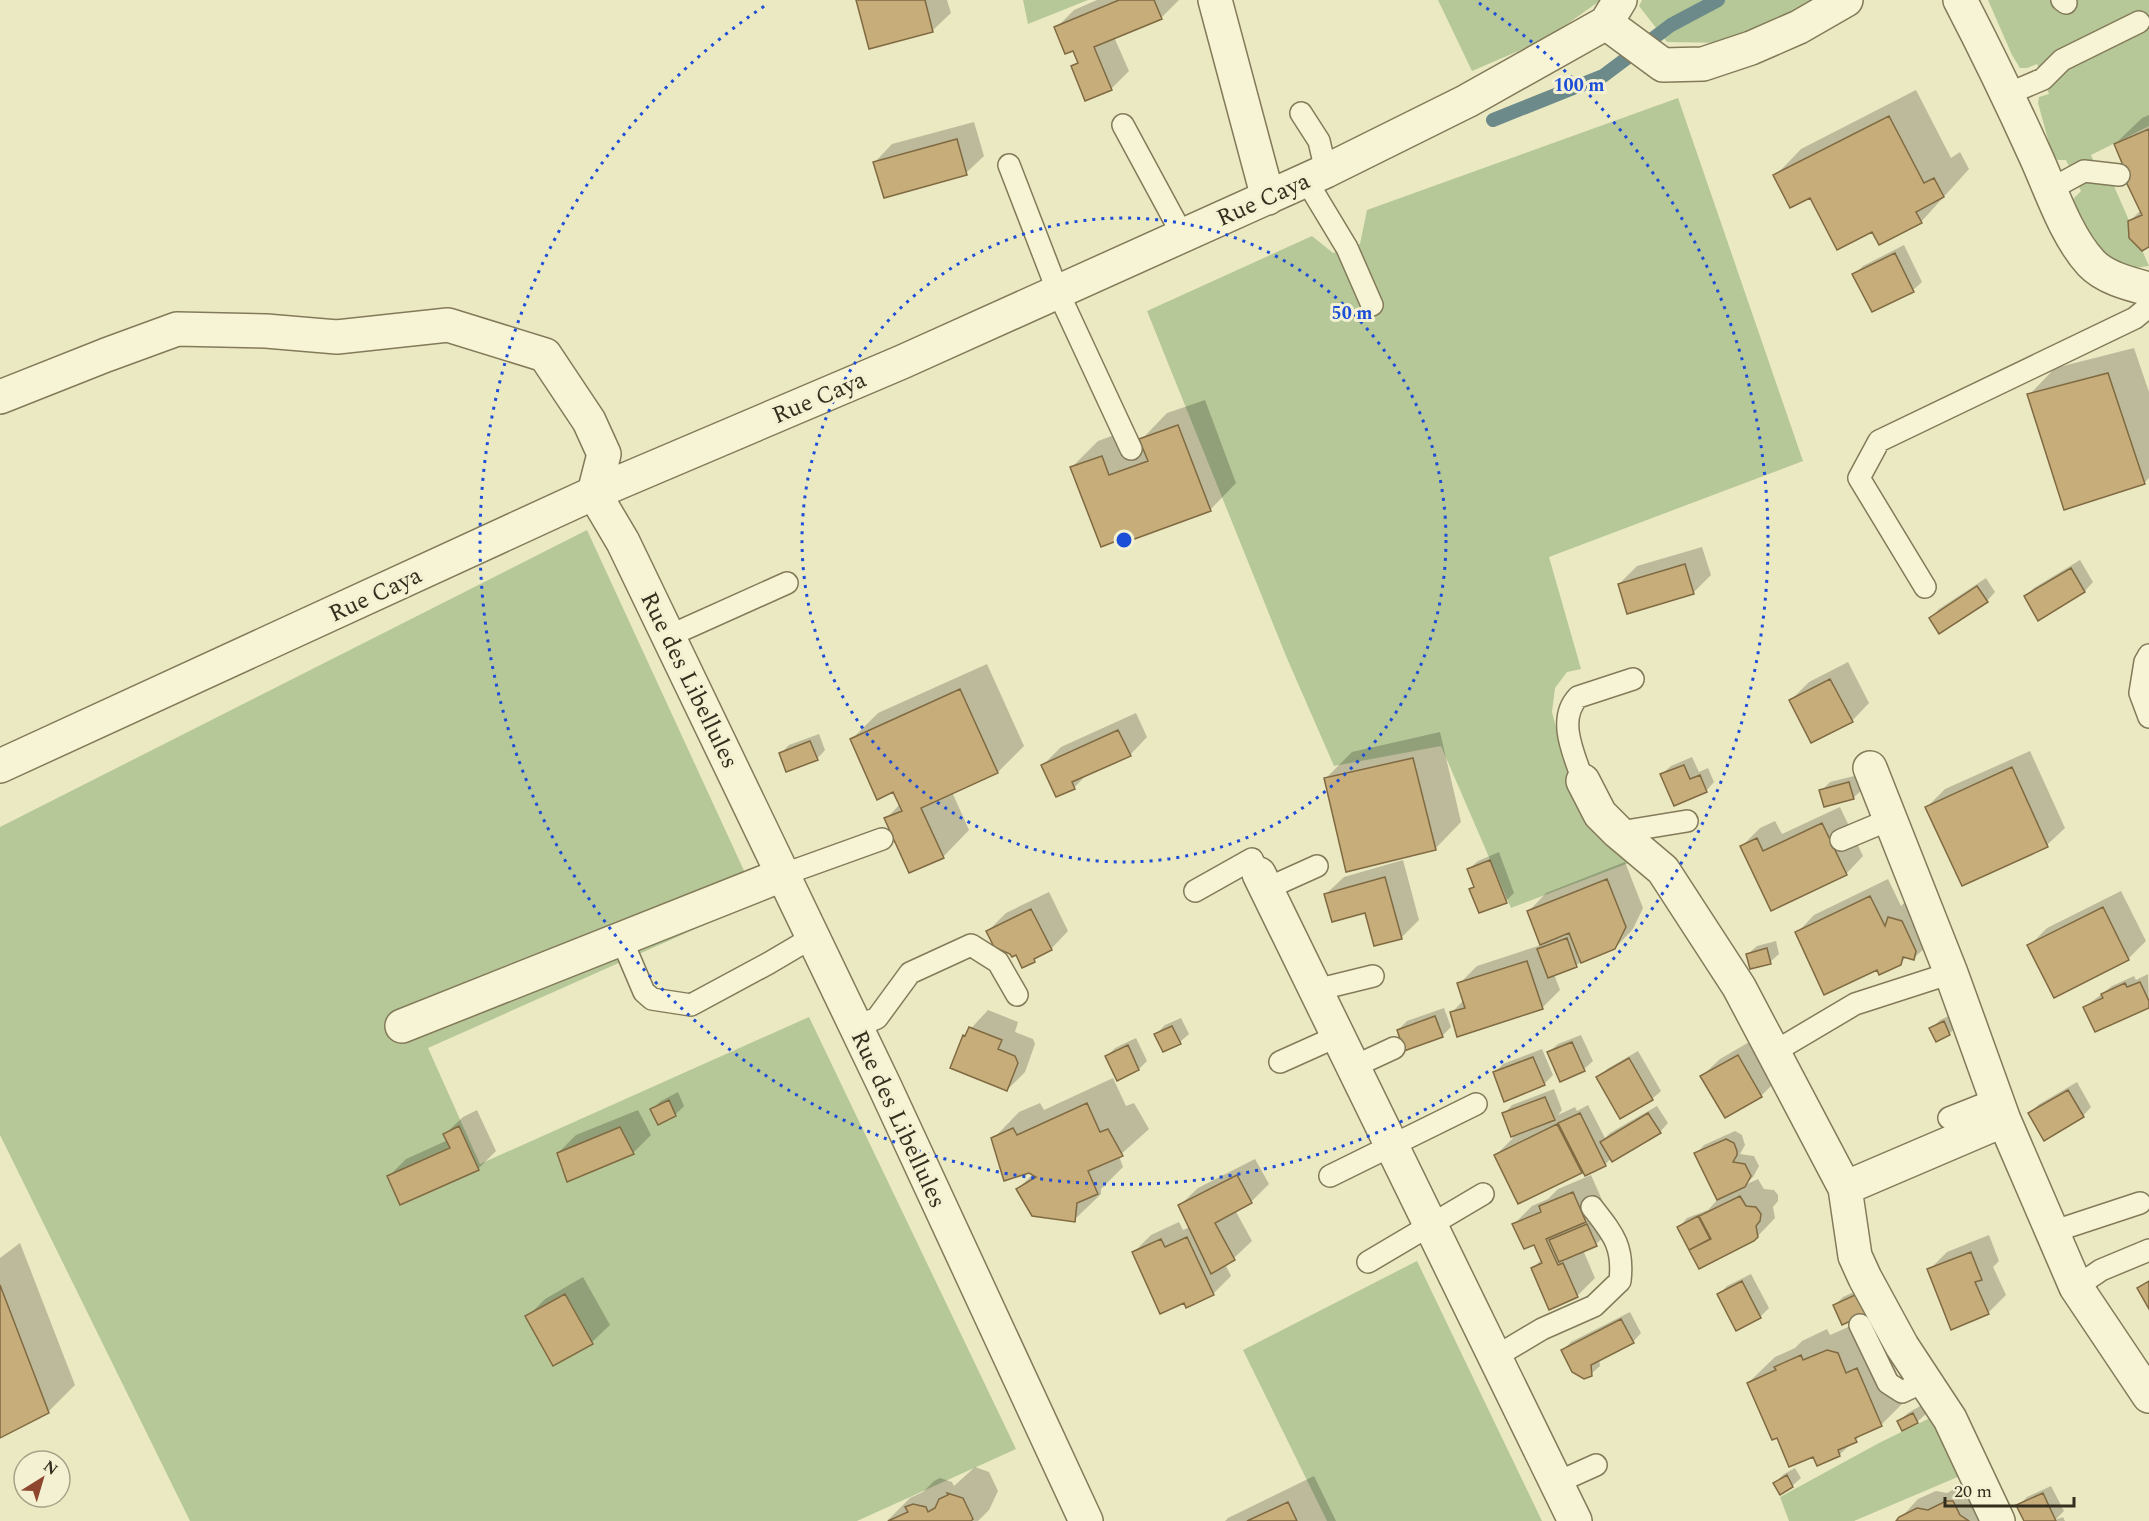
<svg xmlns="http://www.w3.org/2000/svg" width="2149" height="1521" font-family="Spectral,serif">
<rect width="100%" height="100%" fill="#ebe9c2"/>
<path fill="#b6c897" d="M1023 0H1088L1028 24Z
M1438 0H1601L1546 39 1472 71Z
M1642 0H1822L1730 43 1667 42 1639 6Z
M1988 0H2149V126L2091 155 2095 164 2106 168 2149 266 2126 269 2102 260 2071 205 2074 198 2081 191 2066 160H2058L2052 154 2038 103 2039 97 2049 94 2037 64 2027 68H2020L2012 55Z
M1678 98 1803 461 1549 557 1581 669 1567 672 1555 688 1552 712 1572 790 1639 859 1511 908 1441 746 1334 766 1286 656 1147 311 1312 236 1333 253 1360 244 1367 210Z
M587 530 758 901 428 1048 480 1164 809 1017 1016 1449 857 1521H190L0 1135V827Z
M1417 1261 1542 1521H1327L1243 1350Z
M1930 1418 1967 1473 1854 1521H1789L1780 1497 1879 1443Z"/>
<path fill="#0003" d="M857 0H947L951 13 933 30 870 47Z
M1097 0H1179L1161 18 1114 37 1129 71 1111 89 1072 67 1079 60 1074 49 1056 28 1074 10Z
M1916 90 1951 158 1960 152 1969 169 1921 222 1873 230 1775 176 1801 149Z
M2149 115V245L2130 221 2141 210 2119 166 2123 162 2115 144 2142 118Z
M974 122 984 156 966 173 875 162 892 144Z
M1904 245 1922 282 1913 290 1873 310 1854 275 1863 266Z
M2134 348 2149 392V478L2144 483 2029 395 2055 368Z
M1205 400 1236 483 1210 510 1072 467 1098 441 1128 430 1135 450 1144 447 1141 440 1167 413Z
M1702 547 1711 575 1693 593 1619 584 1637 566Z
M2080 560 2093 582 2085 591 2039 618 2025 596 2034 588Z
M1986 578 1995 592 1987 601 1931 618 1939 609Z
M1848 662 1869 703 1852 721 1791 700 1809 682Z
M987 664 1024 746 998 772 952 792 969 830 943 857 886 819 900 804 894 790 852 739 878 713Z
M1136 713 1147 737 1130 755 1088 773 1074 788 1043 765 1061 747Z
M1440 732 1461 822 1435 849 1325 779 1352 752Z
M819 734 825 750 817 759 780 754 789 745Z
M2030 751 2065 828 2047 845 1962 884 1927 807 1945 789Z
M1692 757 1699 772 1708 768 1714 782 1706 791 1662 774 1671 766Z
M1858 775 1862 790 1853 798 1821 791 1830 782Z
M1840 807 1863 856 1846 874 1742 846 1760 828 1775 821 1782 834Z
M1499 852 1514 893 1506 901 1471 889 1475 885 1469 869 1478 861Z
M1403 860 1419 920 1401 938 1366 911 1326 894 1344 877Z
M1625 862 1643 908 1633 929 1615 948 1554 974 1560 990 1542 1008 1451 1013 1464 1000 1459 984 1477 966 1541 945 1529 911 1546 893Z
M1888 879 1901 906 1907 900 1932 941 1914 958 1906 957 1900 964 1878 968 1797 933 1814 915Z
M2121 891 2146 941 2128 959 2029 946 2047 928Z
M1049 892 1068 931 1051 949 1041 953 1034 960 1017 953 988 931 1006 913Z
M1776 941 1779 954 1770 962 1748 954 1757 946Z
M2148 974 2149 1006 2085 1007 2112 986 2134 976 2136 980Z
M1444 1008 1451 1027 1442 1036 1398 1030 1407 1021Z
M988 1010 1018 1022 1015 1032 1033 1039 1035 1044 1025 1072 1007 1090 964 1036Z
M1953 1014 1958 1025 1949 1034 1931 1029 1940 1020Z
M1181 1018 1189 1034 1180 1042 1156 1034 1165 1025Z
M1581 1035 1593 1061 1584 1069 1549 1052 1558 1044Z
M1136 1038 1147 1061 1139 1069 1107 1056 1115 1048Z
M1756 1038 1779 1078 1761 1096 1702 1076 1720 1059Z
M1542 1049 1553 1075 1544 1084 1494 1073 1503 1064Z
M1638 1051 1661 1091 1652 1099 1598 1078 1607 1069Z
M1113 1078 1126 1106 1134 1103 1149 1129 1119 1156 1123 1167 1101 1189V1194L1074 1220 1018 1189 1033 1174 993 1139 1019 1112 1040 1103 1044 1110Z
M2077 1082 2091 1107 2083 1116 2030 1114 2038 1105Z
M1554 1089 1562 1110 1558 1115 1575 1107 1577 1111 1588 1105 1605 1138 1610 1133 1657 1106 1668 1123 1660 1132 1611 1158 1605 1165 1583 1170 1581 1172 1496 1155 1513 1138 1504 1114 1512 1105Z
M678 1092 684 1106 675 1115 652 1109 661 1101Z
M477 1110 496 1151 478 1169 388 1177 406 1159 448 1140 445 1134 463 1117Z
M638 1110 651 1135 633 1153H558L576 1135Z
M1735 1131 1742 1135 1745 1145 1740 1154 1754 1156 1759 1166 1753 1177 1745 1185 1758 1179 1764 1189 1774 1190 1778 1195V1201L1773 1207 1775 1218 1754 1240 1691 1250 1697 1244 1679 1227 1687 1218 1708 1210 1718 1199 1696 1154 1704 1145Z
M1255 1159 1269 1184 1251 1202 1235 1210 1252 1241 1234 1258 1225 1264 1231 1276 1213 1294 1185 1301 1134 1252 1151 1235 1179 1222 1183 1230 1190 1227 1180 1205 1198 1188Z
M1591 1175 1603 1202 1585 1221 1596 1216 1605 1236 1596 1244 1583 1250 1595 1278 1577 1296 1533 1268 1542 1259 1535 1243 1514 1224 1532 1206 1548 1199 1558 1189Z
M1989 1235 1999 1261 1993 1267 2006 1295 1988 1313 1929 1270 1947 1252Z
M20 1243 75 1385 48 1412 0 1437V1258Z
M1751 1274 1769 1308 1760 1317 1737 1329 1719 1294 1727 1286Z
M583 1277 610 1325 592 1342 553 1364 527 1317 545 1299Z
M1874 1283 1882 1300 1835 1305 1843 1297Z
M1630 1312 1641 1333 1633 1342 1599 1359 1600 1366 1591 1374 1562 1351 1571 1342Z
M1855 1324 1873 1348 1883 1343 1908 1398 1881 1425 1863 1433 1839 1455H1814L1778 1436 1748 1383 1775 1357 1795 1348 1802 1341 1827 1329 1830 1335Z
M1922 1405 1926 1414 1917 1422 1899 1421 1908 1413Z
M975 1467 989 1472 998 1491 989 1510 978 1521H887L910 1498 923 1492 934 1481 940 1478 952 1482 954 1486Z
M1795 1468 1801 1478 1792 1486 1775 1483 1784 1474Z
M1314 1476 1336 1521H1225L1228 1518Z
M1965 1483 1993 1521H1898L1918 1499 1936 1491 1947 1493Z
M2051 1486 2064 1511 2055 1520 2063 1517 2065 1521H2026L2018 1506 2027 1497Z"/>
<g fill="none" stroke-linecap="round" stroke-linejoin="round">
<path stroke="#6c8a8a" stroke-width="14" d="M1493 120 1603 76 1671 25 1718 0"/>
</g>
<path fill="#c6ad7a" stroke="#806a42" stroke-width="1.5" d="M856 0H925L933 32 869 49Z
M1119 0H1154L1162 19 1094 47 1112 90 1085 101 1071 66 1078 63 1073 51 1065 54 1054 27Z
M1889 116 1924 183 1934 178 1944 197 1916 212 1922 223 1879 245 1872 232 1837 250 1810 198 1790 208 1773 175Z
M2149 129V247L2142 251 2129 238 2128 221 2142 215 2118 165 2122 163 2114 144Z
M957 139 967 175 884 198 873 162Z
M1895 253 1914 292 1872 312 1852 274Z
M2108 373 2145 484 2064 510 2027 394Z
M1178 425 1211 511 1129 541 1127 537 1101 547 1070 467 1102 456 1109 475 1148 461 1139 439Z
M1685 564 1694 594 1627 614 1618 584Z
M2071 568 2085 592 2038 621 2024 596Z
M1977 586 1988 602 1939 634 1929 618Z
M1830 679 1853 722 1811 743 1789 700Z
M960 689 998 773 921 808 944 858 909 873 884 818 902 811 893 792 877 800 850 739Z
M1118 730 1131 756 1072 782 1075 789 1056 797 1041 765Z
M810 741 818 760 786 772 779 753Z
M1413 758 1436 850 1346 872 1324 778Z
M1684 765 1690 779 1700 775 1707 792 1674 806 1660 774Z
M2012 767 2048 847 1962 886 1925 807Z
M1849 782 1854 799 1824 807 1819 790Z
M1822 823 1847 875 1771 911 1740 846 1757 838 1763 851Z
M1490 860 1507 903 1479 913 1469 889 1474 887 1467 869Z
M1385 877 1402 939 1374 946 1365 913 1332 922 1324 894Z
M1607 879 1626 927 1615 949 1581 963 1569 933 1540 945 1527 911Z
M1870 896 1885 926 1888 917 1902 921 1916 951 1914 960 1903 957 1901 965 1879 975 1877 970 1824 995 1795 932Z
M2103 907 2129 960 2054 998 2027 945Z
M1031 909 1052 950 1034 959 1035 962 1022 968 1016 955 1012 957 1010 954 994 947 986 931Z
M1567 938 1577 967 1548 978 1537 949Z
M1767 948 1771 964 1750 969 1746 954Z
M1527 961 1543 1009 1457 1037 1450 1012 1465 1008 1457 983Z
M2140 982 2149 1001V1008L2095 1032 2083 1007 2103 998 2101 994 2125 983 2127 987Z
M1435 1016 1443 1037 1404 1051 1397 1030Z
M1944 1021 1950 1035 1936 1042 1929 1028Z
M1172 1026 1181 1044 1163 1052 1154 1034Z
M969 1027 1002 1040 998 1049 1015 1056 1018 1063 1007 1091 950 1068 963 1035 965 1036Z
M1572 1042 1585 1071 1560 1082 1547 1052Z
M1128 1045 1139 1070 1117 1081 1105 1056Z
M1738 1055 1762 1097 1725 1118 1700 1076Z
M1533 1057 1545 1085 1504 1102 1493 1072Z
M1629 1058 1653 1100 1620 1119 1596 1077Z
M2068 1090 2084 1117 2044 1141 2028 1113Z
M1545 1097 1555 1120 1511 1137 1502 1113Z
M669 1100 676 1116 658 1125 650 1109Z
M1087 1103 1100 1132 1108 1129 1123 1156 1088 1171 1098 1194 1077 1203 1075 1222 1032 1216 1016 1189 1036 1177 1029 1173 1004 1181 991 1138 1013 1128 1017 1135Z
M1580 1113 1606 1166 1585 1176 1558 1123Z
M1648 1113 1661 1133 1612 1162 1600 1142Z
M1557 1124 1582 1173 1518 1204 1494 1155Z
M459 1126 479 1170 400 1205 387 1176 450 1148 443 1134Z
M620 1127 634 1154 567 1182 557 1153Z
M1726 1139 1734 1143 1737 1151V1155L1733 1162 1745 1164 1751 1176 1745 1187 1717 1200 1694 1153Z
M1237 1175 1252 1203 1215 1223 1235 1260 1211 1274 1178 1205Z
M1573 1192 1586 1222 1546 1239 1558 1265 1563 1263 1578 1297 1549 1310 1531 1268 1542 1263 1534 1245 1524 1249 1512 1224 1541 1212 1539 1206Z
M1740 1196 1746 1206 1756 1207 1761 1214 1760 1221 1756 1226 1758 1237 1754 1241 1699 1269 1689 1250 1711 1239 1699 1216Z
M1698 1216 1710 1239 1689 1250 1677 1227Z
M1587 1224 1597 1246 1559 1262 1549 1240Z
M1187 1237 1214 1295 1186 1308 1184 1303 1160 1314 1132 1252 1161 1239 1165 1247Z
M1971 1252 1982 1280 1975 1282 1989 1314 1951 1330 1927 1269Z
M1742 1281 1761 1318 1736 1331 1717 1294Z
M2149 1281V1309L2137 1288Z
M0 1285 49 1413 0 1438Z
M1866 1290 1875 1310 1842 1325 1833 1305Z
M565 1294 593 1344 553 1366 525 1316Z
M1621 1319 1634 1343 1591 1365 1592 1376 1584 1379 1572 1372 1561 1350Z
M1827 1350 1838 1353 1846 1373 1857 1368 1882 1426 1855 1438 1857 1442 1838 1450 1840 1456 1817 1466 1813 1457 1789 1467 1777 1438 1772 1440 1747 1383 1776 1370 1774 1367 1801 1355 1803 1360Z
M1913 1413 1918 1423 1902 1431 1897 1421Z
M1787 1475 1793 1487 1780 1495 1773 1483Z
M947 1493 963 1498 973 1519 971 1521H888L908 1512 905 1507 913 1504 926 1507 928 1512 935 1508 939 1499 948 1495Z
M2043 1493 2056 1521H2024L2016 1505Z
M1946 1501H1953L1960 1515 1969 1521H1896L1899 1517 1917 1508 1928 1510Z
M1288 1502 1297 1521H1247Z"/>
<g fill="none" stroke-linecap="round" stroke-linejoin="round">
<defs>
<path id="service" d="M2062 0 2066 3
M2008 94 2043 79 2062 60 2139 22
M1301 113 1319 141 1326 171
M1123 125 1183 236
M1009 165 1058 292 1131 449
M1306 180 1347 248 1372 305
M2051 189 2084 171 2119 175
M1925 587 1859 478 1879 441 2135 318 2147 308 2149 300
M669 636 787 583
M2149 655 2145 662 2140 693 2149 717
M1583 781C1575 756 1556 720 1578 697L1633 679
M1626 839 1632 830 1687 821
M1841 840 1891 819
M782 875 882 839
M1266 889 1317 866
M1195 891 1252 859 1259 874
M621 938 644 992 652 999 691 1005 769 963 813 937
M1316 990 1373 976
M856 1027 877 1018 910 973 971 945 998 962 1017 995
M1774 1052 1855 1004 1951 973
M1280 1062 1338 1036
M1353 1067 1394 1048
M1949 1118 1997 1099
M1330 1176 1476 1104
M2052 1232 2140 1203
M1368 1262 1483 1194
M2076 1287 2101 1270 2149 1250
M1860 1325 1888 1383 1902 1392 1925 1381
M1495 1357 1542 1329 1594 1306 1620 1281C1624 1246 1613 1234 1592 1207
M1556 1483 1596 1465"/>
<path id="minor" d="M1215 0 1268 198
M1960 0C1987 52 2012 104 2036 157 2051 190 2066 236 2091 263 2105 278 2130 284 2149 289
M1606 23 1663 65 1703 64 1751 48 1799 27 1846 0
M0 397 106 355 177 329 266 331 337 337 448 325 545 355 589 421 604 454 594 493 623 542 884 1085 1086 1521
M0 766 594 493 902 362 1326 171 1467 101 1606 23 1620 0
M1870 768 1951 973 2004 1120 2076 1287 2149 1396
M1583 781 1600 814 1618 832 1663 870 1739 987 1845 1188 1855 1256 1865 1278 1902 1346 1950 1419 1998 1521
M1259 874 1575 1521
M402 1026 782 875
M1845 1188 2004 1120"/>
</defs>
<use href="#service" stroke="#837a5a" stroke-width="24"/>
<use href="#minor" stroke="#837a5a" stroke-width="36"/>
<use href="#service" stroke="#f6f4d4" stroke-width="21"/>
<use href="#minor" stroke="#f6f4d4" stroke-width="33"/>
</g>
<g fill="none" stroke="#1d4ed8" stroke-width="3" stroke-dasharray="3 6">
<circle cx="1124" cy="540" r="322"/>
<path d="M1479 3A644 644 0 1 1 769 3"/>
</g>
<g text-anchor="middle" stroke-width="6" stroke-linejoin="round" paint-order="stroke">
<g font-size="24" fill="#342e1e" stroke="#f3f1d1">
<text transform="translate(1263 199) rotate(-24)" y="8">Rue Caya</text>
<text transform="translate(819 397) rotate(-23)" y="8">Rue Caya</text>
<text transform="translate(375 594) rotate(-25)" y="8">Rue Caya</text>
<text transform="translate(690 680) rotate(64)" y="8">Rue des Libellules</text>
<text transform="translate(899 1119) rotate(65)" y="8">Rue des Libellules</text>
</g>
</g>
<circle cx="1124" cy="540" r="9" fill="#1d4ed8" stroke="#f3f1d1" stroke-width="3"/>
<g font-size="18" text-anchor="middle" font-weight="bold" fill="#1d4ed8" stroke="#f3f1d1" stroke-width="6" stroke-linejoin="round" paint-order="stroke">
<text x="1579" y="91">100 m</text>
<text x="1352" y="319">50 m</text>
</g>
<g transform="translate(42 1479) rotate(37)"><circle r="28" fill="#f3f1d1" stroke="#a7a389" stroke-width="1.5"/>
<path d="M0-4.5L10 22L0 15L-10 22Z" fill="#8e462e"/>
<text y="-9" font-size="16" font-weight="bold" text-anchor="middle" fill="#342e1e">N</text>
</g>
<path d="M1945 1497v9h129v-9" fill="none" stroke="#342e1e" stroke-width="3"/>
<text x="1954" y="1497" font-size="18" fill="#342e1e" stroke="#f3f1d1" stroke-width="4.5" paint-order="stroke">20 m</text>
</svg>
